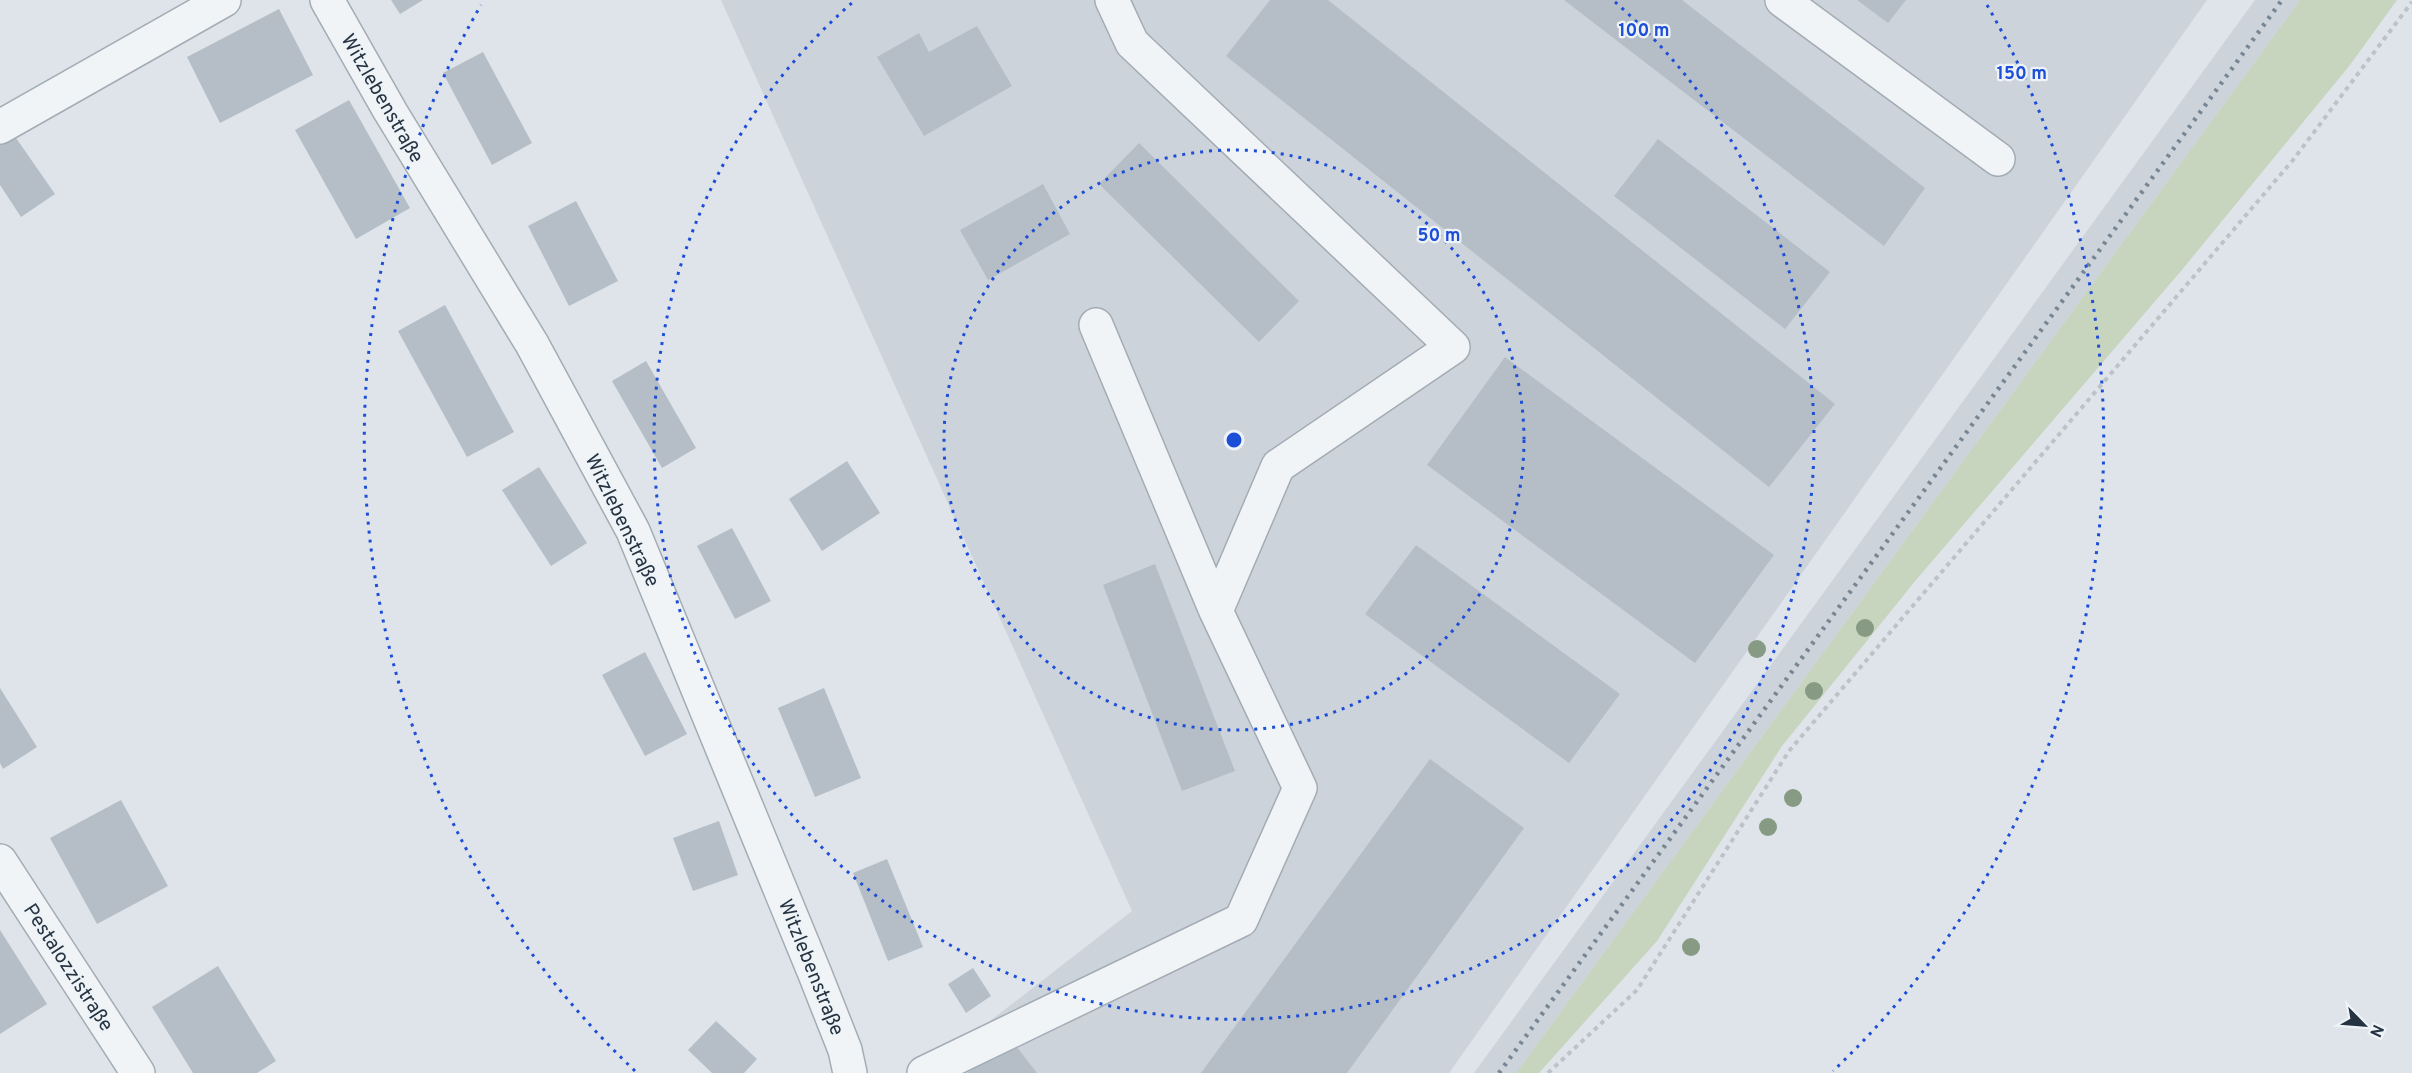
<svg xmlns="http://www.w3.org/2000/svg" width="2412" height="1073" font-family="Overpass,sans-serif">
<rect width="100%" height="100%" fill="#dee4e9"/>
<path fill="#ccd3db" d="M721 0H2207L1449 1073H923L1132 911Z
M2255 0H2300L1516 1073H1474Z"/>
<path fill="#c7d4be" d="M2300 0H2397L2350 65 2181 271 1916 580 1782 746 1657 941 1539 1073H1516Z"/>
<path fill="#b5bec7" d="M391 0H423L400 14Z
M1270 0H1328L1835 404 1769 487 1226 56Z
M1564 0H1682L1925 188 1884 246Z
M1857 0H1906L1888 23Z
M279 9 313 75 220 123 187 57Z
M977 26 1012 86 924 136 877 57 919 33 929 52Z
M483 52 532 143 492 165 443 73Z
M349 100 410 208 356 239 295 130Z
M14 135 55 194 21 217 0 185V145Z
M1658 139 1830 272 1785 329 1614 196Z
M1139 143 1299 301 1259 342 1099 184Z
M1043 184 1070 234 988 280 960 230Z
M576 201 618 281 569 306 528 226Z
M445 305 514 432 467 457 398 331Z
M1505 357 1774 555 1695 663 1427 465Z
M646 361 696 448 662 468 612 381Z
M847 461 880 513 822 551 789 499Z
M539 467 587 543 551 566 502 490Z
M732 528 771 601 735 619 697 546Z
M1416 545 1620 694 1569 763 1365 614Z
M1155 564 1235 771 1182 791 1103 585Z
M645 652 687 734 645 756 602 675Z
M0 688 37 747 3 769 0 763Z
M824 688 861 778 815 797 778 708Z
M1430 759 1524 828 1347 1073H1201Z
M121 800 168 886 97 924 50 838Z
M719 821 738 875 693 891 673 838Z
M887 859 923 947 888 961 853 873Z
M0 930 47 1004 0 1034Z
M218 966 276 1061 257 1073H193L152 1007Z
M973 968 991 996 966 1013 948 984Z
M716 1021 757 1059 744 1073H712L688 1050Z
M1012 1041 1037 1073H967Z"/>
<g fill="none" stroke-linecap="round" stroke-linejoin="round">
<defs>
<path id="minor" d="M327 0 390 111 532 344 633 531 815 974 845 1050 850 1073
M1112 0 1132 43 1453 347 1278 466 1216 611
M1782 0 1998 159
M0 127 224 0
M0 861 138 1073
M924 1073 1241 920 1300 788 1216 611 1096 325"/>
</defs>
<use href="#minor" stroke="#a3acb4" stroke-width="36"/>
<path stroke="#bcc2c8" stroke-width="4" stroke-dasharray="4.5 4.5" stroke-linecap="butt" d="M1548 1073 1637 990 1789 751 2293 160 2412 2"/>
<use href="#minor" stroke="#f1f4f7" stroke-width="33"/>
<path stroke="#768694" stroke-width="4.5" stroke-dasharray="3 6" stroke-linecap="butt" d="M1499 1073 2282 0"/>
</g>
<g fill="#879b84">
<circle cx="1865" cy="628" r="9"/>
<circle cx="1757" cy="649" r="9"/>
<circle cx="1814" cy="691" r="9"/>
<circle cx="1793" cy="798" r="9"/>
<circle cx="1768" cy="827" r="9"/>
<circle cx="1691" cy="947" r="9"/>
</g>
<g fill="none" stroke="#1d4ed8" stroke-width="3" stroke-dasharray="3 6">
<circle cx="1234" cy="440" r="290"/>
<path d="M1615 2A580 580 0 1 1 853 2"/>
<path d="M635 1071A870 870 0 0 1 481 5M1987 5A870 870 0 0 1 1833 1071"/>
</g>
<g text-anchor="middle" stroke-width="4.5" stroke-linejoin="round" paint-order="stroke">
<g font-size="20" fill="#263442" stroke="#eef3f7">
<text transform="translate(383 98) rotate(60)" y="7">Witzlebenstraße</text>
<text transform="translate(623 520) rotate(64)" y="7">Witzlebenstraße</text>
<text transform="translate(69 967) rotate(57)" y="7">Pestalozzistraße</text>
<text transform="translate(812 967) rotate(68)" y="7">Witzlebenstraße</text>
</g>
</g>
<circle cx="1234" cy="440" r="9" fill="#1d4ed8" stroke="#eef3f7" stroke-width="3"/>
<g font-size="18" text-anchor="middle" font-weight="bold" fill="#1d4ed8" stroke="#eef3f7" stroke-width="4.5" stroke-linejoin="round" paint-order="stroke">
<text x="1644" y="36">100 m</text>
<text x="2022" y="79">150 m</text>
<text x="1439" y="241">50 m</text>
</g>
<g transform="translate(2364 1025) rotate(115)" stroke="#eef3f7" stroke-width="4.5" paint-order="stroke">
<path d="M0-4.5L10 22L0 15L-10 22Z" fill="#263442"/>
<text y="-9" font-size="16" font-weight="bold" text-anchor="middle" fill="#263442">N</text>
</g>
</svg>
